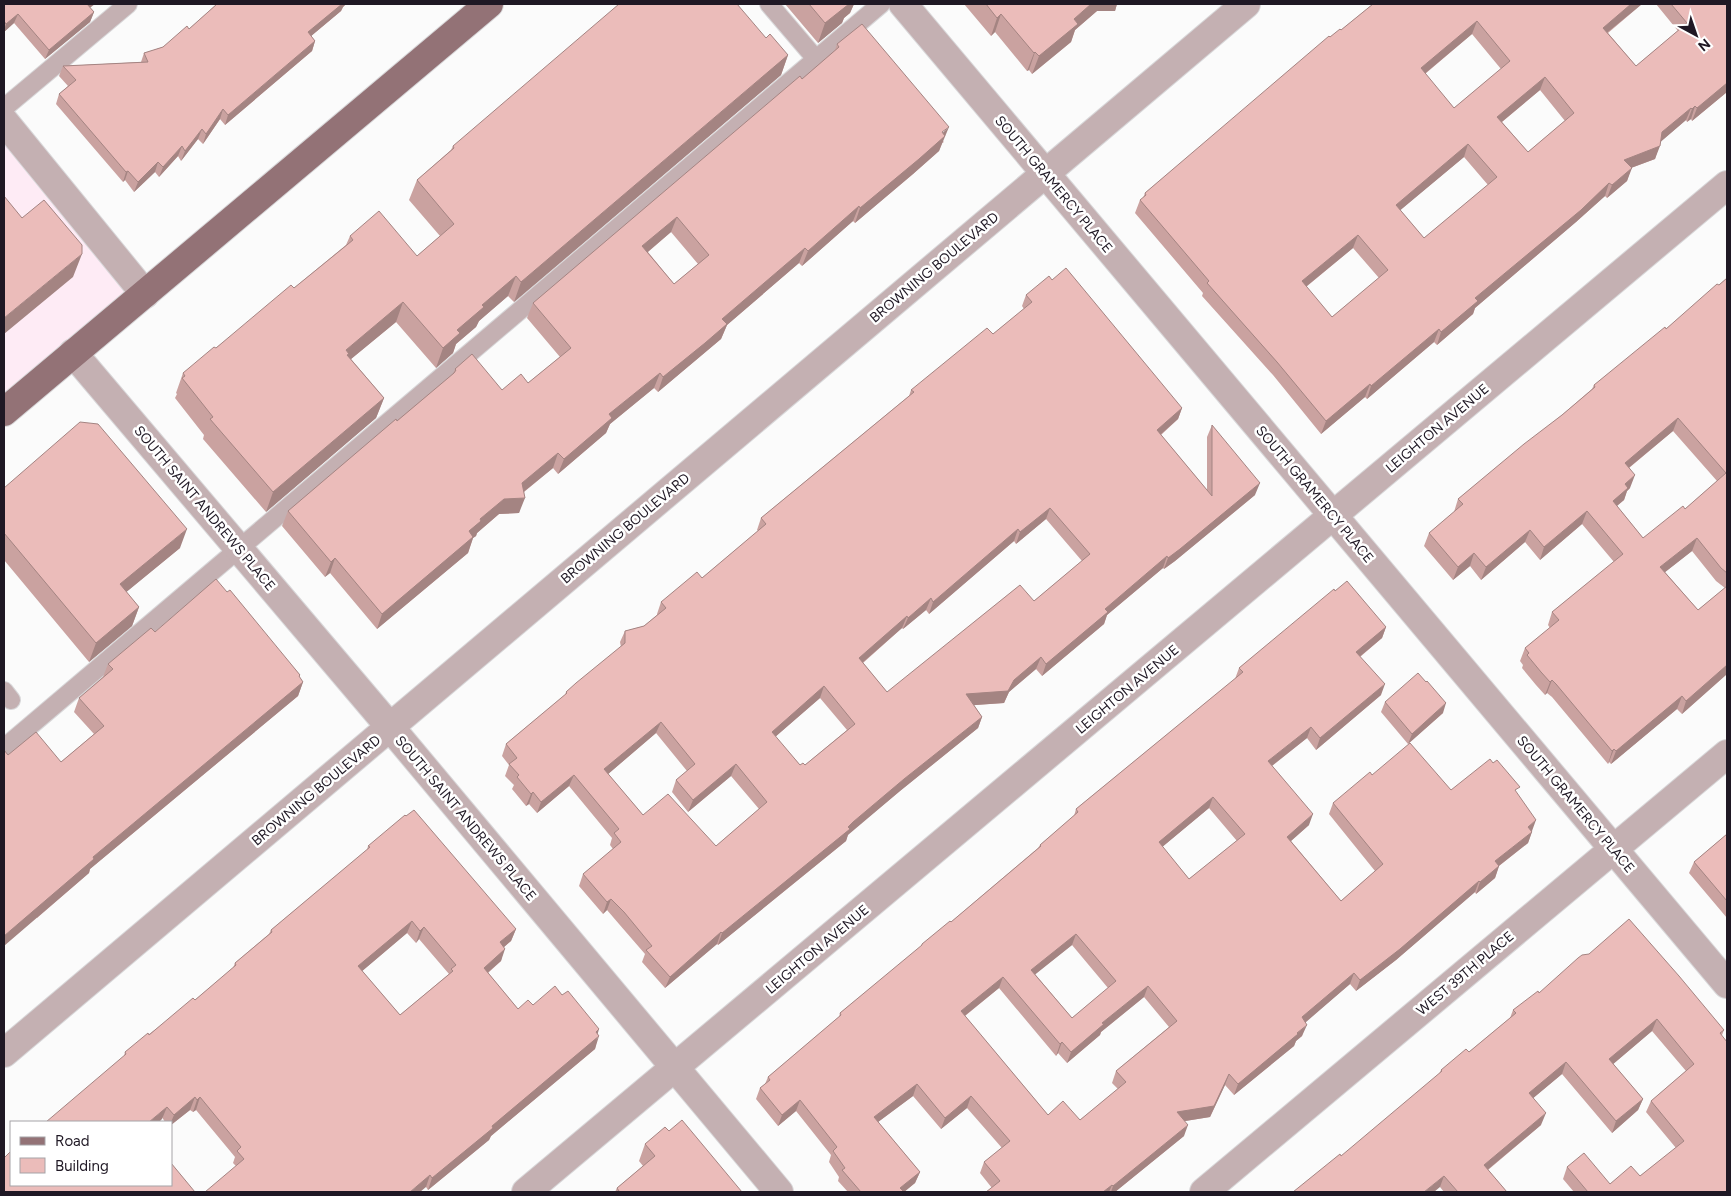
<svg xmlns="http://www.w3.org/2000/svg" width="1731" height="1196" font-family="Figtree,sans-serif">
<rect width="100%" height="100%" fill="#fbfbfb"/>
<path fill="#feebf5" d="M4 121 145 294 13 405 4 393Z"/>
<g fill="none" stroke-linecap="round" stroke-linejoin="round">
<defs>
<path id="service" d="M769 4 816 59
M4 108 128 4
M4 691 11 700
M4 748 881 4"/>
<path id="minor" d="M903 4 1727 984
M4 121 145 294
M73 353 390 727 779 1192
M4 1053 1246 4
M526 1192 1727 185
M1204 1192 1727 754"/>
<path id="primary" d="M4 412 489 4"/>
</defs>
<use href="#service" stroke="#d8d7d9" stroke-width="20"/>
<use href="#minor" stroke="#d8d7d9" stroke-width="30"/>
<use href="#primary" stroke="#d8d7d9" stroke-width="30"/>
<use href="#service" stroke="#c4b0b2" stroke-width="18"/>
<use href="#minor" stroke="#c4b0b2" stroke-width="28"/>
<use href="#primary" stroke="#937276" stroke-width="28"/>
</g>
<path fill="#caa2a0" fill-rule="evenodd" d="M4 4 90 8 94 12 90 22 45 59 14 23 4 32Z
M217 4H346L343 7 341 11 311 36 315 41 312 51 225 125 220 119 203 144 198 139 181 161 178 156 159 177 155 172 134 192 125 180 123 182 56 104 59 94 68 86 59 76 63 66 141 62 144 53 163 47 189 29Z
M785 4H854L850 13 844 18 842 23 818 43Z
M964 4H1117L1115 11H1097L1075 30 1071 42 1032 74 1029 70 1027 71 995 32 991 36Z
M1373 4H1642L1608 33 1636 66 1678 31 1656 4H1727V92L1692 121 1691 119 1687 122 1686 120 1660 142 1655 159 1631 168 1627 181 1607 198 1605 196 1576 222 1475 308 1473 314 1437 345 1434 342 1367 399 1365 397 1321 434 1273 375 1202 296 1203 293 1135 213 1140 200 1143 198 1145 193 1330 37 1341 30ZM1472 34 1501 69 1454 108 1425 74ZM1540 90 1565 121 1528 152 1502 122ZM1464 157 1488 185 1424 238 1400 210ZM1353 248 1379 278 1332 317 1306 287Z
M766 38 788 55 781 75 514 302 508 296 479 321 476 327 456 344 453 353 436 368 396 322 351 359 384 398 376 418 266 512 203 439 204 435 175 398 177 394 176 393 183 373 294 288 346 245 350 236 417 256 440 236 409 200 417 180 451 150 453 146Z
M837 44 944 142 942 143 939 151 913 174 855 223 853 221 802 266 799 263 727 325 721 339 658 392 654 388 610 424 606 433 558 474 553 468 524 492 519 513 499 514 477 533 476 536 473 538 468 553 377 629 330 573 325 577 282 526 288 511 453 374 455 369 502 390 528 383 560 357 527 318 533 303 802 79 835 50ZM671 232 698 264 674 284 648 252Z
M1727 278V674L1682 714 1677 709 1611 764 1609 762 1608 764 1552 697 1547 693 1545 695 1536 685 1522 668 1523 665 1520 661 1525 648 1550 628 1548 625 1552 612 1614 562 1582 524 1540 560 1525 542 1481 580 1470 566 1453 580 1424 546 1429 533 1454 512 1458 499 1562 415 1592 389 1594 385 1666 329ZM1673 431 1717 481 1685 509 1643 538 1617 506 1624 500 1627 491 1630 488 1629 468ZM1692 551 1716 581 1725 588 1698 610 1665 572Z
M1052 280 1182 408 1178 419 1161 435 1207 490V437L1212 425 1255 495 1175 561 1164 569 1163 568 1107 615 1104 624 1042 676 1036 669 1009 692 1004 703 974 705 982 717 978 728 900 791 848 834 846 841 718 945 717 944 665 988 642 962 645 954 619 924 607 910 603 914 579 886 583 874 613 849 610 845 612 838 569 786 537 813 529 804 526 806 512 789 514 785 505 776 509 765 502 756 506 744 565 695 566 692 621 647 620 642 625 631 644 626 657 615V614L661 602 702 578 758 531 757 530 761 518 909 396 911 390 993 334 1024 309 1022 306 1026 295ZM1046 519 1082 561 1034 601 887 692 863 663 902 628 903 629 926 610 929 614 1014 541 1016 544ZM820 698 847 730 805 765H800L775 737ZM656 733 687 771 676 780 672 792 688 812 731 776 759 809 716 846 643 815 608 774Z
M4 488 180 548 126 592 139 607 132 626 89 662 4 560Z
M1335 591 1386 627 1382 638 1360 657 1381 695 1316 750 1307 738 1272 766 1309 825 1291 841 1341 901 1375 871 1329 814 1333 803 1372 775 1451 790 1517 793 1532 831 1528 843 1499 866 1495 878 1476 894 1475 892 1396 960 1356 991 1350 984 1305 1022 1302 1036 1296 1041 1294 1046 1234 1095 1225 1085 1210 1117 1185 1121 1184 1136 1115 1192H986L992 1188 980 1173 984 1162 1002 1148 967 1108 941 1129 913 1096 878 1122 920 1172 915 1183 904 1192H848L838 1181 839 1177 829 1162 831 1155 796 1111 778 1126 756 1099 760 1088 765 1084 768 1077 839 1017 840 1013 921 947 922 944 951 922 1038 848 1040 845 1074 816 1076 809 1235 679 1239 668ZM1209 808 1237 841 1189 879 1162 847ZM1072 945 1108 988 1072 1018 1035 974ZM999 988 1056 1056 1058 1053 1067 1063 1100 1035 1101 1032 1144 997 1169 1027 1116 1071 1112 1083 1118 1089 1080 1120 1048 1115 965 1016Z
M227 592 300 675 299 678 303 682 298 696 90 869 89 873 37 918 8 755 61 762 94 734 74 712 79 698 103 677 108 664 155 632Z
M1385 702 1443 713 1408 744 1381 712Z
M1727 834V918L1689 873 1694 862Z
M368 846 516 929 511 941 504 947 501 961 488 973 518 1009 533 1005 598 1034 595 1049 491 1136 489 1140 428 1190 426 1187 236 1166 233 1163 235 1157 196 1110 193 1112 190 1110 171 1125V1122H165L124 1056 125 1052 195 1000 233 968 235 963 269 934 271 930 367 850ZM407 933 416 943 419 939 449 974 400 1015 362 971Z
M1539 993 1724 1030 1722 1035 1727 1192H1574L1563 1179 1567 1167 1610 1184 1640 1176 1676 1148 1646 1112 1651 1101 1686 1071 1652 1031 1613 1064 1643 1099 1638 1110 1612 1133 1562 1074 1533 1098 1541 1125 1488 1170 1507 1192H1444L1440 1187 1439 1074 1441 1070 1469 1052 1510 1018 1513 1010Z
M669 1131 742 1192H615L617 1188 643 1166 639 1161 645 1144Z"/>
<path fill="#a48482" d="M86 4H95L83 13Z
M341 4H346L343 7 341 11 304 42 308 32Z
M847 4H854L850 13 844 18 842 23 818 43 825 23Z
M1091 4H1117L1115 11H1097L1075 30 1071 42 1032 74 1039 56 1074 19Z
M1631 4H1642L1598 40 1603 28Z
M94 12 90 22 45 59 49 50Z
M18 14 14 23 4 32V30L6 24Z
M1001 14 995 32 991 36 997 18Z
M1477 21 1472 34 1416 81 1421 68Z
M315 41 312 51 225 125 228 115Z
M1035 52 1029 70 1027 71 1034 53Z
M788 55 781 75 514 302 521 282Z
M1545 77 1540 90 1492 130 1497 117Z
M1727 83V92L1692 121 1697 108Z
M1695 106 1691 119 1687 122 1692 109Z
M1691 108 1686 120 1657 145 1662 132Z
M223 109 220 119 203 144 206 134Z
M949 127 939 151 913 174 855 223 860 208Z
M202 129 198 139 181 161 185 151Z
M1468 144 1464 157 1391 218 1396 205Z
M182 146 178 156 159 177 163 167Z
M1660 146 1655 159 1620 172 1624 160Z
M158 162 155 172 134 192 138 182Z
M1632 168 1627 181 1607 198 1612 185Z
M128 171 125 180 123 182 126 172Z
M1609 183 1605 196 1576 222 1475 308 1473 314 1437 345 1441 332 1475 298Z
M859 206 853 221 802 266 808 251Z
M677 217 671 232 637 261 642 246Z
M1358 235 1353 248 1297 294 1302 281Z
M805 248 799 263 727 325 721 339 658 392 663 377 722 319Z
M82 254 73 277 4 334V318Z
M516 276 508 296 479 321 476 327 456 344 453 353 436 368 443 348 457 330 482 305Z
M403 302 396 322 345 364 346 350Z
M1439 329 1434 342 1367 399 1371 386Z
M660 373 654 388 610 424 606 433 558 474 564 459 609 414Z
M1370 384 1365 397 1321 434 1326 421Z
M384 398 376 418 266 512 273 492Z
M1182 408 1178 419 1152 442 1157 430Z
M1678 418 1673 431 1620 475 1625 463Z
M558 453 553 468 516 498 522 483Z
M1635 475 1630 488 1627 491 1624 500 1608 513 1613 501 1625 484Z
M1260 483 1255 495 1175 561 1164 569 1168 558Z
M525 498 519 513 499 514 477 533 476 536 473 538 468 553 377 629 382 614 480 519 504 499Z
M1050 508 1046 519 1016 544 1020 532Z
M1587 511 1582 524 1540 560 1544 547Z
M187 529 180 548 113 603 120 584Z
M1018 529 1014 541 929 614 933 602Z
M1530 530 1525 542 1481 580 1486 567Z
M1697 538 1692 551 1655 580 1660 567Z
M1474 553 1470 566 1453 580 1458 567Z
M1167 556 1163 568 1107 615 1104 624 1042 676 1046 664 1105 609Z
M335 558 330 573 325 577 331 562Z
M931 598 926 610 903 629 908 618Z
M139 607 132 626 89 662 96 643Z
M907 616 902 628 854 670 859 658Z
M1386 627 1382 638 1352 663 1356 652Z
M1041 657 1036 669 1009 692 1004 703 962 706 966 694 1014 680Z
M1727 665V674L1682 714 1686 701Z
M1552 680 1547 693 1545 695 1550 682Z
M303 682 298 696 90 869 89 873 4 946V936L93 857Z
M1385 684 1381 695 1316 750 1320 738Z
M824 686 820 698 767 744 772 732Z
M1682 696 1677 709 1611 764 1616 751Z
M1446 703 1443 713 1408 744 1412 734Z
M982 717 978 728 900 791 848 835 846 841 718 945 722 933 848 827 853 822 904 779Z
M661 722 656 733 600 781 604 769Z
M1311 727 1307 738 1264 772 1268 761Z
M1614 749 1609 762 1608 764 1612 751Z
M736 764 731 776 688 812 693 800Z
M574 775 569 786 537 813 541 802Z
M533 792 529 804 526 806 531 794Z
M1213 797 1209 808 1155 853 1159 842Z
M1313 814 1309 825 1283 848 1287 837Z
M1536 820 1532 831 1524 838 1528 827Z
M1532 832 1528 843 1491 872 1495 861Z
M1499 866 1495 878 1476 894 1480 882Z
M1479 881 1475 892 1396 960 1356 991 1360 980Z
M611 899 607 910 603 914 607 902Z
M412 921 407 933 354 978 358 966Z
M424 927 419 939 416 943 420 931Z
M516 929 511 941 496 954 500 942Z
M721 932 717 944 665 988 670 977Z
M1076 934 1072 945 1027 981 1031 970Z
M505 949 501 961 479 980 484 968Z
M1354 973 1350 984 1298 1029 1302 1017Z
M1003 977 999 988 957 1022 961 1011Z
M1148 986 1144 997 1101 1032 1100 1035 1067 1063 1071 1052 1102 1023Z
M1657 1019 1652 1031 1605 1071 1609 1059Z
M1307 1025 1302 1036 1296 1041 1294 1046 1234 1095 1238 1084Z
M599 1029 596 1040 599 1036 595 1049 491 1136 489 1140 428 1190 432 1178 492 1126Z
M1062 1042 1058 1053 1056 1056 1060 1044Z
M1566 1062 1562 1074 1525 1105 1529 1093Z
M1229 1074 1225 1085 1210 1117 1173 1123 1177 1112Z
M917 1084 913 1096 870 1128 874 1117Z
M971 1096 967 1108 941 1129 945 1118Z
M195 1097 190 1110 171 1125V1122L174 1115Z
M200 1097 196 1110 193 1112 197 1100Z
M1643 1099 1638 1110 1612 1133 1616 1121Z
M800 1100 796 1111 778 1126 782 1115Z
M167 1107 162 1119 159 1122H149Z
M1546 1113 1541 1125 1480 1176 1484 1165Z
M1188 1125 1184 1136 1115 1192H1111L1113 1186Z
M920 1172 915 1183 904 1192 900 1188Z
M430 1175 426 1187 420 1192H410Z
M1444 1176 1440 1187 1434 1192H1424Z
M1112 1185 1109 1192H1103Z"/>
<path fill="#ebbcba" stroke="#a48482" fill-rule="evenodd" d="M4 4H87L94 12 49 50 18 14 6 24 4 21Z
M217 4H342L308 32 315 41 228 115 223 109 206 134 202 129 185 151 182 146 163 167 158 162 138 182 128 171 126 172 59 94 76 80 63 66 148 62 144 53 163 47 187 26 189 29Z
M619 4H737L766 38 770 34 788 55 521 282 516 276 482 305 484 307 457 330 460 333 443 348 403 302 346 350 349 354 347 355 384 398 273 492 210 419 213 417 182 378 185 376 183 373 214 347 216 348 291 285 294 288 353 240 350 236 379 211 417 256 454 224 417 180 454 148 453 146Z
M809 4H849L825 23Z
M986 4H1091L1074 19 1078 24 1039 56 1035 52 1034 53 1001 14 997 18Z
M1373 4H1631L1603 28 1636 66 1687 23 1671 4H1727V83L1697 108 1695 106 1692 109 1691 108 1662 132 1660 146 1624 160 1632 168 1612 185 1609 183 1581 210 1475 298 1478 301 1441 332 1439 329 1371 386 1370 384 1326 421 1277 362 1207 283 1209 281 1140 200 1146 195 1145 193 1329 36 1330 37 1340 29 1341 30ZM1477 21 1510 61 1454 108 1421 68ZM1545 77 1574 113 1528 152 1497 117ZM1468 144 1497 177 1424 238 1396 205ZM1358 235 1388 270 1332 317 1302 281Z
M862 24 949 127 942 132 945 136 919 159 860 208 859 206 808 251 805 248 722 319 727 324 705 343 663 377 660 373 609 414 612 418 564 459 558 453 522 483 525 498 504 499 480 519 481 521 469 531 473 537 382 614 335 558 331 562 288 511 396 419 397 421 454 373 456 370 455 369 472 354 502 390 521 374 528 383 571 348 533 303 800 76 802 79 839 47 837 44ZM677 217 709 255 674 284 642 246Z
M4 196 22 218 44 200 82 245V254L4 318Z
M1066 268 1182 408 1157 430 1212 496V425L1260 483 1180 549 1168 558 1167 556 1105 609 1108 612 1046 664 1041 657 1014 680 1008 691 966 694 982 717 904 779 853 822 848 827 850 829 722 933 721 932 670 977 646 950 652 946 624 912 611 899 607 902 583 874 621 842 614 833 619 829 574 775 541 802 533 792 531 794 517 777 519 775 509 764 517 758 506 744 567 693 566 692 576 683 625 643V631L644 626 666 608 661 602 697 572 702 578 766 524 761 518 914 392 911 390 987 328 993 334 1032 302 1026 295 1049 276 1052 280ZM1050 508 1090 554 1034 601 1020 585 887 692 859 658 907 616 908 618 931 598 933 602 1018 529 1020 532ZM824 686 855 724 805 765 803 763 800 765 772 732ZM661 722 695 764 676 780 693 800 736 764 767 802 716 846 668 794 643 815 604 769Z
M1727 278V573L1721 568 1697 538 1660 567 1698 610 1727 586V665L1686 701 1682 696 1616 751 1614 749 1612 751 1556 684 1552 680 1550 682 1541 672 1527 655 1529 653 1525 648 1559 620 1552 612 1623 554 1587 511 1544 547 1530 530 1486 567 1474 553 1458 567 1429 533 1463 504 1458 499 1524 444 1562 415 1595 387 1594 385 1665 327 1666 329 1717 284 1719 285ZM1678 418 1726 473 1685 509 1683 506 1643 538 1613 501 1628 488 1625 484 1635 475 1625 463Z
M80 422 98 424 187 529 120 584 139 607 96 643 4 533V488Z
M216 579 227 592 230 590 300 675 299 676 303 682 93 857 94 859 4 936V750L8 755 36 732 61 762 104 726 79 698 113 669 108 664 151 628 155 632Z
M1347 581 1386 627 1356 652 1385 684 1320 738 1311 727 1268 761 1313 814 1287 837 1341 901 1383 864 1333 803 1370 772 1372 775 1410 743 1451 790 1490 759 1493 763 1497 760 1520 787 1515 790 1536 820 1528 827 1532 832 1495 861 1499 866 1480 882 1479 881 1400 949 1360 980 1354 973 1302 1017 1307 1025 1297 1033 1298 1034 1238 1084 1229 1074 1214 1106 1177 1112 1188 1125 1113 1186 1112 1185 1103 1192H986L1000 1181 984 1162 1010 1141 971 1096 945 1118 917 1084 874 1117 920 1172 900 1188 904 1192H861L842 1170 845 1168 833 1151 837 1147 800 1100 782 1115 760 1088 770 1080 768 1077 841 1015 840 1013 922 945V944L950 921 951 922 1041 846 1040 845 1078 812 1076 809 1243 672 1239 668 1334 589 1335 591ZM1213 797 1245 834 1189 879 1159 842ZM1076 934 1116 981 1072 1018 1031 970ZM1003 977 1060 1044 1062 1042 1071 1052 1104 1024 1102 1023 1148 986 1177 1021 1116 1071 1126 1082 1080 1120 1063 1101 1048 1115 961 1011Z
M1418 673 1426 682 1427 681 1446 703 1412 734 1385 702Z
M414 810 516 929 500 942 505 949 484 968 518 1009 528 1000 533 1005 555 986 562 995 568 991 599 1029 596 1032 599 1036 492 1126 493 1128 432 1178 430 1175 410 1192H205L244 1159 237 1151 241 1147 200 1097 197 1100 195 1097 174 1115 167 1107 149 1122H46L126 1054 125 1052 148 1033 149 1035 193 998 195 1000 236 965 235 963 272 932 271 930 370 847 368 846 405 815 406 816ZM412 921 420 931 424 927 456 965 451 969 453 971 400 1015 358 966Z
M1727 834V901L1694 862Z
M1629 919 1679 976 1724 1030 1720 1033 1727 1042V1192H1588L1567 1167 1584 1153 1610 1184 1631 1166 1640 1176 1684 1141 1651 1101 1694 1064 1657 1019 1609 1059 1643 1099 1616 1121 1566 1062 1529 1093 1546 1113 1484 1165 1507 1192H1458L1444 1176 1424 1192H1293L1340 1154 1341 1156 1442 1071 1441 1070 1466 1049 1469 1052 1516 1013 1513 1010 1538 991 1539 993 1578 958 1582 955 1589 954Z
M682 1120 742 1192H618L619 1191 617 1188 655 1156 645 1144 665 1127 669 1131Z
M11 1151V1185H171V1163L195 1192H4V1158Z"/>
<g text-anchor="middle" stroke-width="5" stroke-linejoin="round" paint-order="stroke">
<g font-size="14" fill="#1f1824" stroke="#fff">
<text transform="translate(1054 184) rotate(50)" y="5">SOUTH GRAMERCY PLACE</text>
<text transform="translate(934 267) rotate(-40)" y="5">BROWNING BOULEVARD</text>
<text transform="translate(1437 428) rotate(-40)" y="5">LEIGHTON AVENUE</text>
<text transform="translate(1315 494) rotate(50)" y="5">SOUTH GRAMERCY PLACE</text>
<text transform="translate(205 508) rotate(50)" y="5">SOUTH SAINT ANDREWS PLACE</text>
<text transform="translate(625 528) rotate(-40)" y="5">BROWNING BOULEVARD</text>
<text transform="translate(1127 689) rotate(-40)" y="5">LEIGHTON AVENUE</text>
<text transform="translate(316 790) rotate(-40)" y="5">BROWNING BOULEVARD</text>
<text transform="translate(1576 804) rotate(50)" y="5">SOUTH GRAMERCY PLACE</text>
<text transform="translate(466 818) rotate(50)" y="5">SOUTH SAINT ANDREWS PLACE</text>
<text transform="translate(817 949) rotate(-40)" y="5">LEIGHTON AVENUE</text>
<text transform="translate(1465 973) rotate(-40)" y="5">WEST 39TH PLACE</text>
</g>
</g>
<rect width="1731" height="1196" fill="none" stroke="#1f1824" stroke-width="10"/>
<rect x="10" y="1121" width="162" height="65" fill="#ffffff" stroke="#a5a3a7"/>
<rect x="20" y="1137" width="25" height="8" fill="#937276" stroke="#a5a3a7"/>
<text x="55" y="1146" font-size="15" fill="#1f1824">Road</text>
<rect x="20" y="1158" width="25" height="15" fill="#ebbcba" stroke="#a5a3a7"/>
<text x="55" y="1171" font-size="15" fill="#1f1824">Building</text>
<g transform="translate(1696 35) rotate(140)" stroke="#ffffff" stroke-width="4" paint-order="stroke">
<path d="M0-4L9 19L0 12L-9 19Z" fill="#1f1824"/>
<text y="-8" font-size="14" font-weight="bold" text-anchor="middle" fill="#1f1824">N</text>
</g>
</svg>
